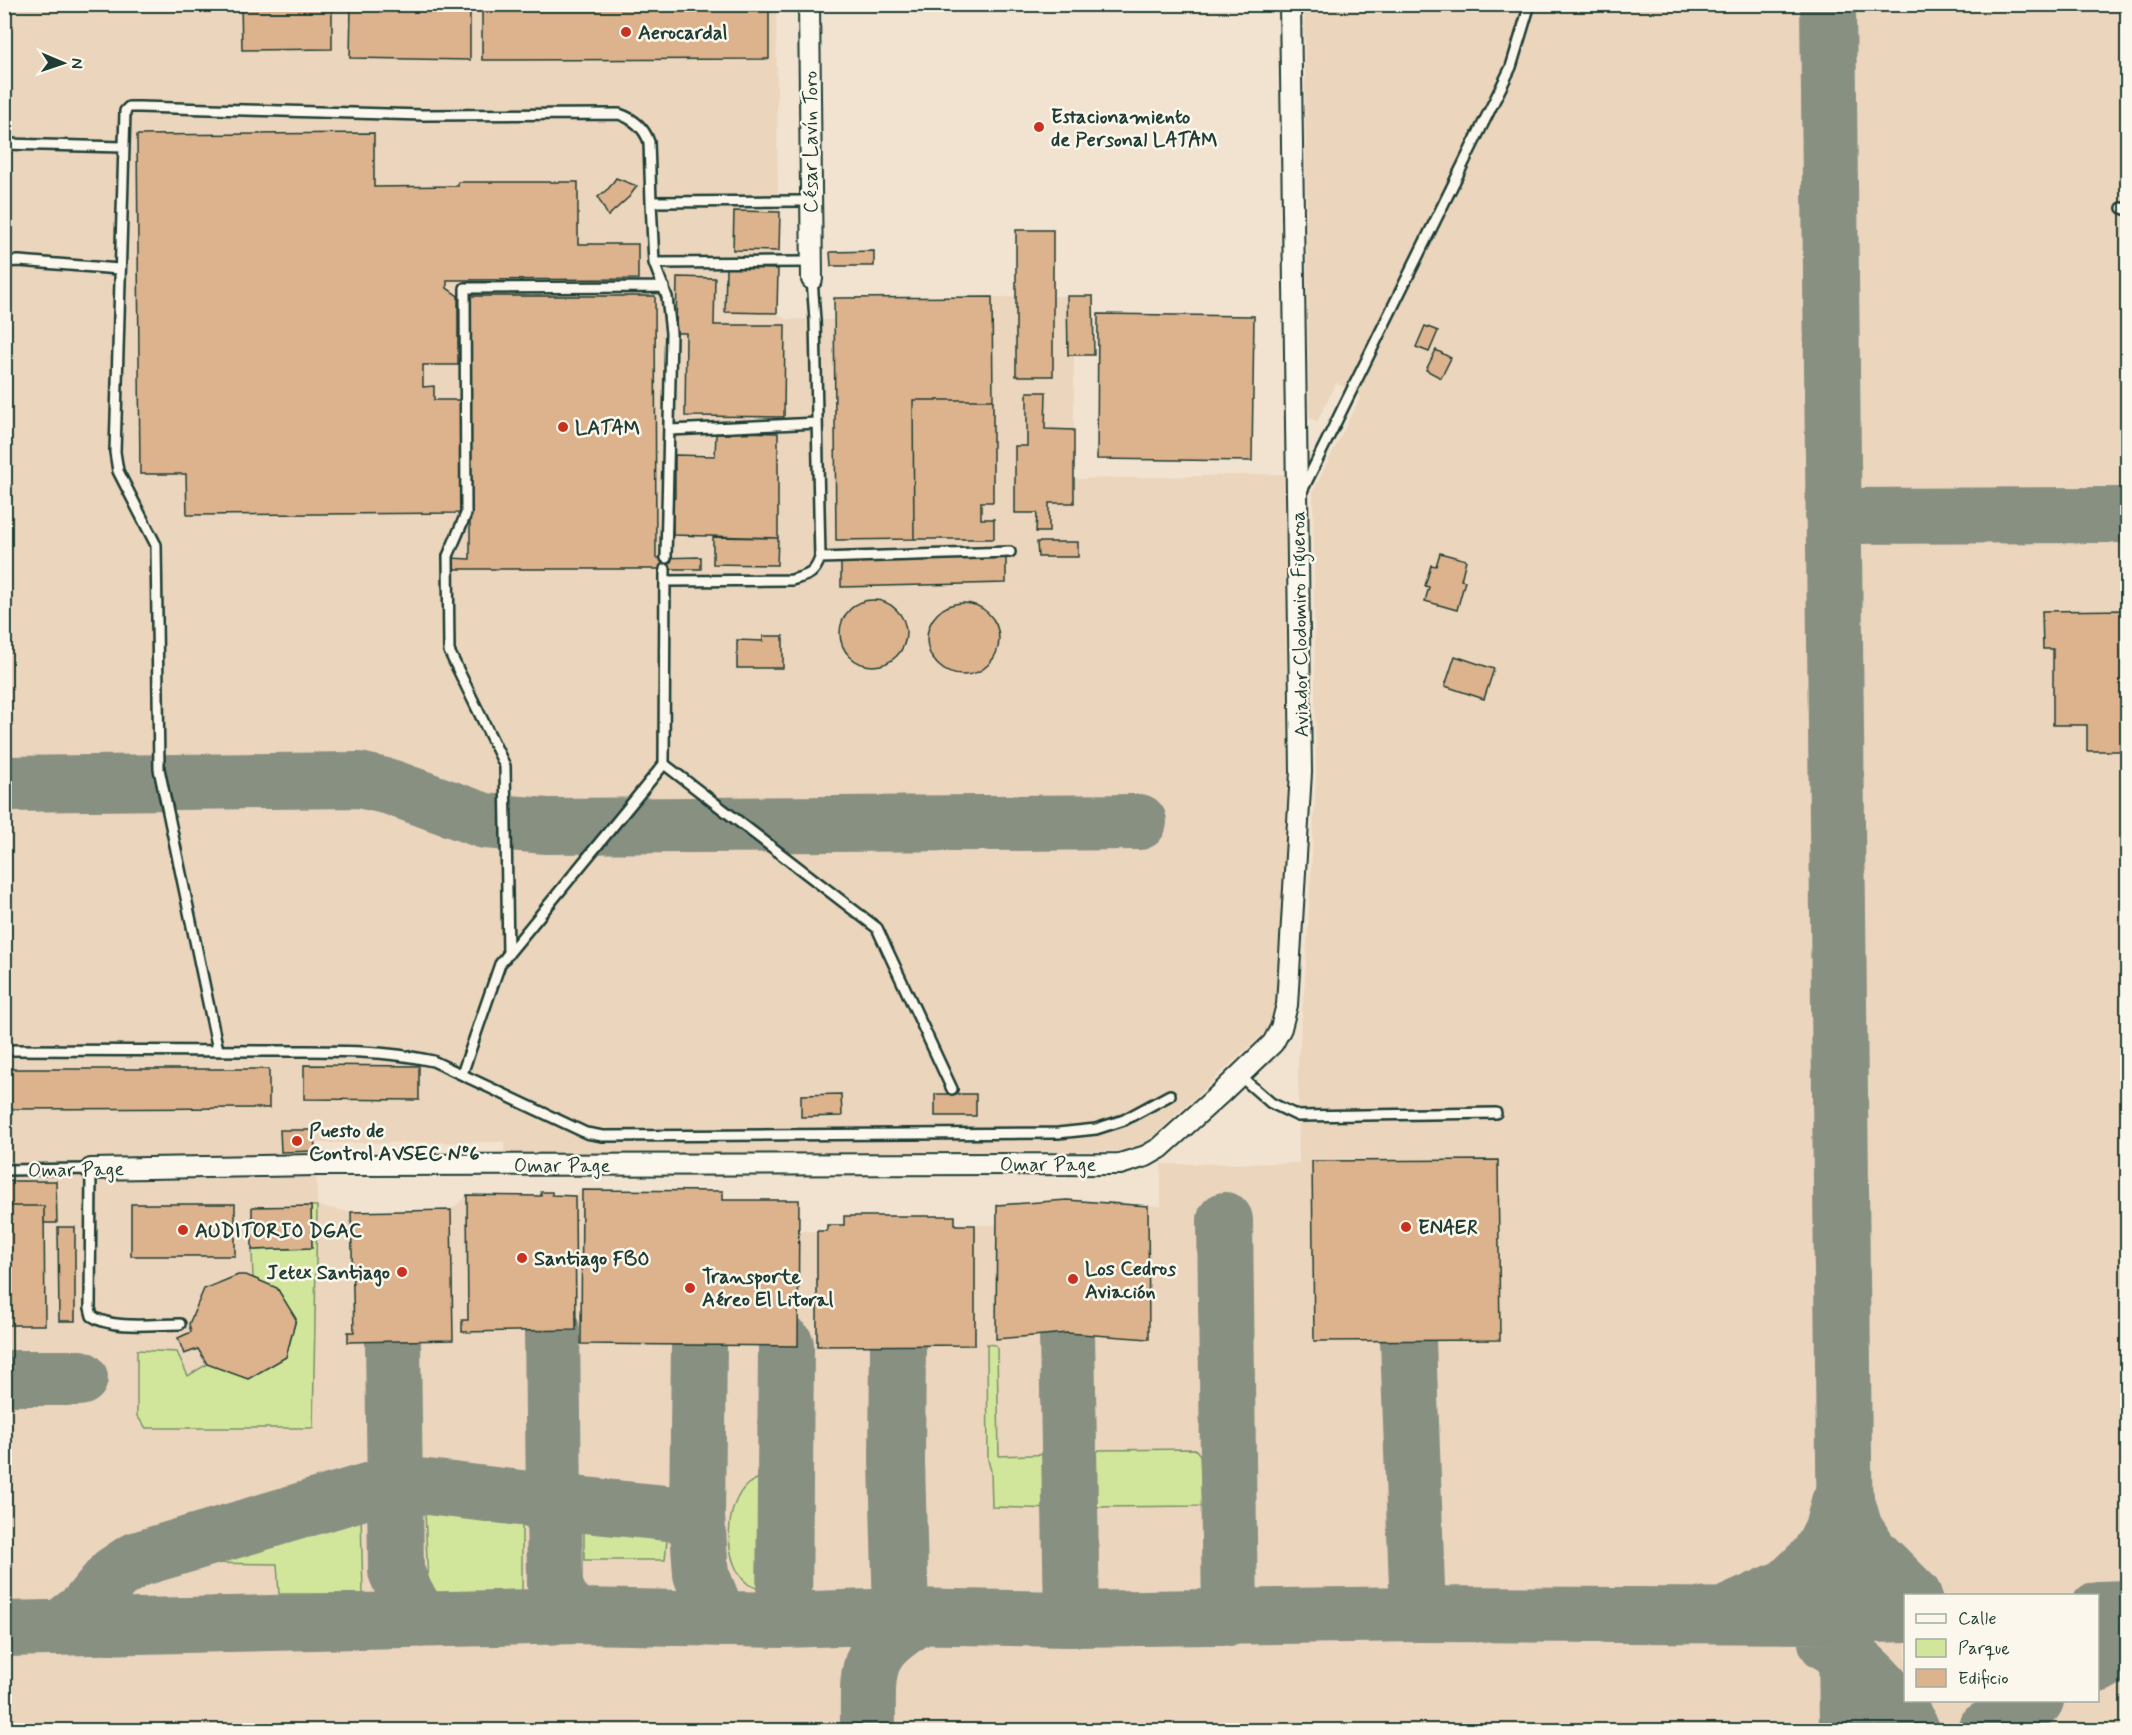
<svg xmlns="http://www.w3.org/2000/svg" width="2132" height="1735" font-family="Mynerve,sans-serif">
<rect width="100%" height="100%" fill="#f2e3d0"/>
<filter id="ink" filterUnits="userSpaceOnUse"><feTurbulence type="fractalNoise" baseFrequency=".0167" numOctaves="2"/><feDisplacementMap in="SourceGraphic" scale="12" xChannelSelector="R" yChannelSelector="G"/><feConvolveMatrix kernelMatrix="1 2 1 2 8 2 1 2 1" color-interpolation-filters="sRGB"/></filter>
<g filter="url(#ink)">
<path fill="#ebd5bc" fill-rule="evenodd" d="M5 5H776L778 201 780 212 777 313 785 319 834 320V298L1015 297 1016 230H1053L1054 296H1093L1094 355H1074V479L1284 474 1289 821 1278 998 1275 1013 1267 1030 1154 1136 1142 1144 1119 1151 504 1154V1142L316 1143 317 1206 351 1212 451 1210 467 1195 541 1196V1192H552V1195L575 1196 582 1190 723 1191V1200H799V1231H826L827 1225H844V1216H955L956 1225H997V1205L1067 1200 1161 1206V1164L1299 1163 1298 1062 1305 979 1316 779 1313 491 1361 396 1336 383 1317 422 1309 417 1304 5H2127V1730H5ZM1906 1596H2098V1700H1906Z"/>
<path fill="#d2e69b" stroke="#789268" stroke-width="1.5" d="M311 1206H317L313 1428H146L137 1416V1350L177 1352 188 1376 207 1364 248 1379 286 1357 296 1319 277 1288 253 1278 252 1250 312 1248Z
M987 1344 995 1345 997 1348 999 1456 1057 1454 1056 1509 992 1507 991 1471 988 1460Z
M1195 1449 1200 1455 1202 1506 1094 1507V1456L1099 1450Z
M761 1477V1590C757 1588 751 1586 748 1584 722 1564 724 1504 748 1484 752 1481 757 1479 761 1477Z
M425 1508 522 1519V1595H433L428 1586Z
M361 1515 363 1594H279L277 1564 199 1563V1561Z
M584 1524 668 1529 665 1560H584Z"/>
<g fill="none" stroke-linecap="round" stroke-linejoin="round">
<path stroke="#889082" stroke-width="56" d="M1828 4 1847 1730
M1833 516 2128 515
M4 784 359 780 390 787 485 821 547 826 1139 822
M1225 1220 1230 1618
M552 1330 555 1586C561 1601 565 1610 579 1616
M1067 1333 1072 1619
M1408 1341 1418 1614
M393 1342 396 1571 406 1595 422 1620
M699 1345 697 1516 701 1574 719 1619
M898 1345 897 1461 901 1616
M4 1378H80
M1846 1498 1855 1529 1871 1553 1914 1596
M2098 1609 2128 1608
M1730 1612 1788 1586 1818 1557 1832 1529 1839 1502
M784 1620 786 1345
M60 1628 85 1609 114 1574 135 1560 394 1483 554 1502 697 1516
M4 1629 579 1616 784 1620 901 1616 1072 1619 1418 1614 1844 1616 1906 1614
M1826 1642C1864 1663 1891 1693 1912 1730
M2098 1665 2128 1647
M868 1730C868 1667 862 1651 921 1617
M1985 1730 2036 1700"/>
</g>
<path fill="#dcb38d" stroke="#1f3d34" stroke-width="1.5" d="M241 4H332V49L242 50Z
M351 4H470V60L350 58Z
M482 4H769V59L482 60Z
M374 133V187L458 186V182H578V244H638V279L447 280V288L458 296V365H423V387L434 386V400H463L464 513 187 515 186 474H140L137 135Z
M616 178 637 186 629 197 608 216 598 197 609 188Z
M734 211 780 212 779 251 733 250Z
M1016 230H1053V376H1016Z
M874 251V266H831L830 252Z
M726 268 778 269 777 313 725 312Z
M677 277 715 278 714 325H785L784 417 685 416 686 333H676Z
M470 296H655L656 558 701 557V569H449V558L470 559Z
M1067 296H1093L1094 355H1068Z
M992 297 993 400H913L914 539 836 540 834 298Z
M1098 314 1254 316 1252 461 1097 459Z
M1425 326 1438 331 1429 352 1416 347Z
M1436 350 1451 358 1441 378 1426 370Z
M1027 392H1046L1045 429 1074 430V503H1049V532H1036L1037 513H1015V446H1027Z
M913 400H993V502H981V519H994V539H914Z
M729 432 778 433V538L673 535V499L675 498V455L715 456 716 434H729Z
M713 537 778 538 777 565 713 564Z
M1037 542H1078V557H1038Z
M1440 553 1466 560 1461 580 1465 581 1457 610 1425 601 1429 587 1425 586 1431 565 1436 566Z
M1006 558V583L841 587V562Z
M840 633a33 33 0 1 1 66 0a33 33 0 1 1-66 0Z
M927 639a36 36 0 1 1 72 0a36 36 0 1 1-72 0Z
M2128 610V751H2087V725H2053V649H2043L2042 611Z
M763 636H783V668H737V640L763 641Z
M1455 656 1494 669 1484 699 1445 686Z
M304 1065 419 1066V1100L304 1099Z
M4 1069H269V1108L4 1109Z
M841 1094 842 1116 801 1117V1095Z
M935 1094H976V1116H935Z
M280 1130H314L315 1151 281 1152Z
M1498 1160 1500 1340 1314 1341 1312 1161Z
M4 1181H56L57 1223H44V1206H4Z
M582 1190 723 1191V1200H799L798 1346 581 1344Z
M541 1192H552V1195L575 1196 576 1330 462 1332V1320H468L467 1195 541 1196Z
M1067 1200 1148 1206 1149 1339 1067 1333 996 1339 997 1205Z
M131 1204H235V1256H131Z
M4 1206H44L45 1325H4Z
M311 1206 312 1248 252 1250V1207Z
M451 1210 453 1340 348 1342V1332H354L351 1212Z
M844 1216H955V1225H975V1345L817 1346V1231H827V1225H844Z
M58 1227H75V1321H59Z
M238 1275H246L277 1288 296 1319 286 1357 248 1379 207 1364 198 1349 184 1354 178 1338 191 1332 189 1324 204 1289Z"/>
<g fill="none" stroke-linecap="round" stroke-linejoin="round">
<defs>
<path id="lane" d="M4 144 123 147
M651 202 654 263 667 297 671 333 666 558
M2122 208 2128 210
M4 262 19 261 119 269
M654 263 811 262
M812 279 815 320 820 558 1010 552
M670 430 817 423
M1302 491 1511 67 1530 4
M665 581 792 580C808 575 814 575 820 558
M664 764 877 928 952 1089
M508 955 505 766 449 651 448 556 466 514 465 288 664 287
M4 1050C93 1050 181 1050 269 1051 324 1051 379 1049 433 1061L586 1133 603 1136 1058 1133 1096 1129 1124 1120 1170 1095
M218 1050 159 769 156 545 118 471 115 452 125 111 129 107H139L423 115 619 114C634 119 644 127 649 142L651 202 811 201
M462 1074 500 964 664 764 665 569
M1240 1076 1271 1103 1298 1116 1496 1113
M4 1170 91 1169 90 1308 92 1316C112 1330 155 1324 180 1324"/>
<path id="street" d="M809 4 812 279
M91 1169 316 1165 1120 1164 1146 1156 1160 1148 1221 1093 1273 1043 1281 1028 1287 1005 1301 772 1290 4"/>
</defs>
<use href="#lane" stroke="#1f3d34" stroke-width="14"/>
<use href="#street" stroke="#1f3d34" stroke-width="24"/>
<use href="#lane" stroke="#fbf7ec" stroke-width="9"/>
<use href="#street" stroke="#fbf7ec" stroke-width="20"/>
</g>
</g>
<g fill="#c8321e" stroke="#fbf7ec" stroke-width="2">
<circle cx="626" cy="32" r="6"/>
<circle cx="1039" cy="127" r="6"/>
<circle cx="563" cy="427" r="6"/>
<circle cx="297" cy="1141" r="6"/>
<circle cx="1406" cy="1227" r="6"/>
<circle cx="183" cy="1230" r="6"/>
<circle cx="522" cy="1258" r="6"/>
<circle cx="402" cy="1272" r="6"/>
<circle cx="1073" cy="1279" r="6"/>
<circle cx="690" cy="1288" r="6"/>
</g>
<g text-anchor="middle" stroke-width="5" stroke-linejoin="round" paint-order="stroke">
<g font-size="20" font-weight="bold" fill="#1f3d34" stroke="#fbf7ec" text-anchor="start">
<text x="638" y="39">Aerocardal</text>
<text x="1051" y="123">Estacionamiento<tspan x="1051" dy="23">de Personal LATAM</tspan></text>
<text x="575" y="434">LATAM</text>
<text x="309" y="1137">Puesto de<tspan x="309" dy="23">Control AVSEC Nº6</tspan></text>
<text x="1418" y="1234">ENAER</text>
<text x="195" y="1237">AUDITORIO DGAC</text>
<text x="534" y="1265">Santiago FBO</text>
<text x="1085" y="1275">Los Cedros<tspan x="1085" dy="23">Aviación</tspan></text>
<text x="390" y="1279" text-anchor="end">Jetex Santiago</text>
<text x="702" y="1283">Transporte<tspan x="702" dy="23">Aéreo El Litoral</tspan></text>
</g>
<g font-size="20" fill="#1f3d34" stroke="#fbf7ec">
<text transform="translate(810 142) rotate(-90)" y="7">César Lavín Toro</text>
<text transform="translate(1299 624) rotate(-91)" y="7">Aviador Clodomiro Figueroa</text>
<text x="1048" y="1171">Omar Page</text>
<text x="562" y="1172">Omar Page</text>
<text transform="translate(76 1169) rotate(-1)" y="7">Omar Page</text>
</g>
</g>
<rect width="2132" height="1735" fill="none" stroke="#fbf7ec" stroke-width="24"/>
<rect x="12" y="12" width="2108" height="1711" fill="none" stroke="#1f3d34" stroke-width="2" filter="url(#ink)"/>
<rect x="1904" y="1594" width="195" height="108" fill="#fbf7ec" stroke="#a3ada2" stroke-width="1.5"/>
<rect x="1916" y="1614" width="30" height="9" fill="#fbf7ec" stroke="#a3ada2" stroke-width="1.5"/>
<text x="1958" y="1624" font-size="18" fill="#1f3d34">Calle</text>
<rect x="1916" y="1639" width="30" height="18" fill="#d2e69b" stroke="#a3ada2" stroke-width="1.5"/>
<text x="1958" y="1654" font-size="18" fill="#1f3d34">Parque</text>
<rect x="1916" y="1669" width="30" height="18" fill="#dcb38d" stroke="#a3ada2" stroke-width="1.5"/>
<text x="1958" y="1684" font-size="18" fill="#1f3d34">Edificio</text>
<g transform="translate(63 63) rotate(92)" stroke="#fbf7ec" stroke-width="4.5" paint-order="stroke">
<path d="M0-4.5L10 22L0 15L-10 22Z" fill="#1f3d34"/>
<text y="-9" font-size="16" font-weight="bold" text-anchor="middle" fill="#1f3d34">N</text>
</g>
</svg>
